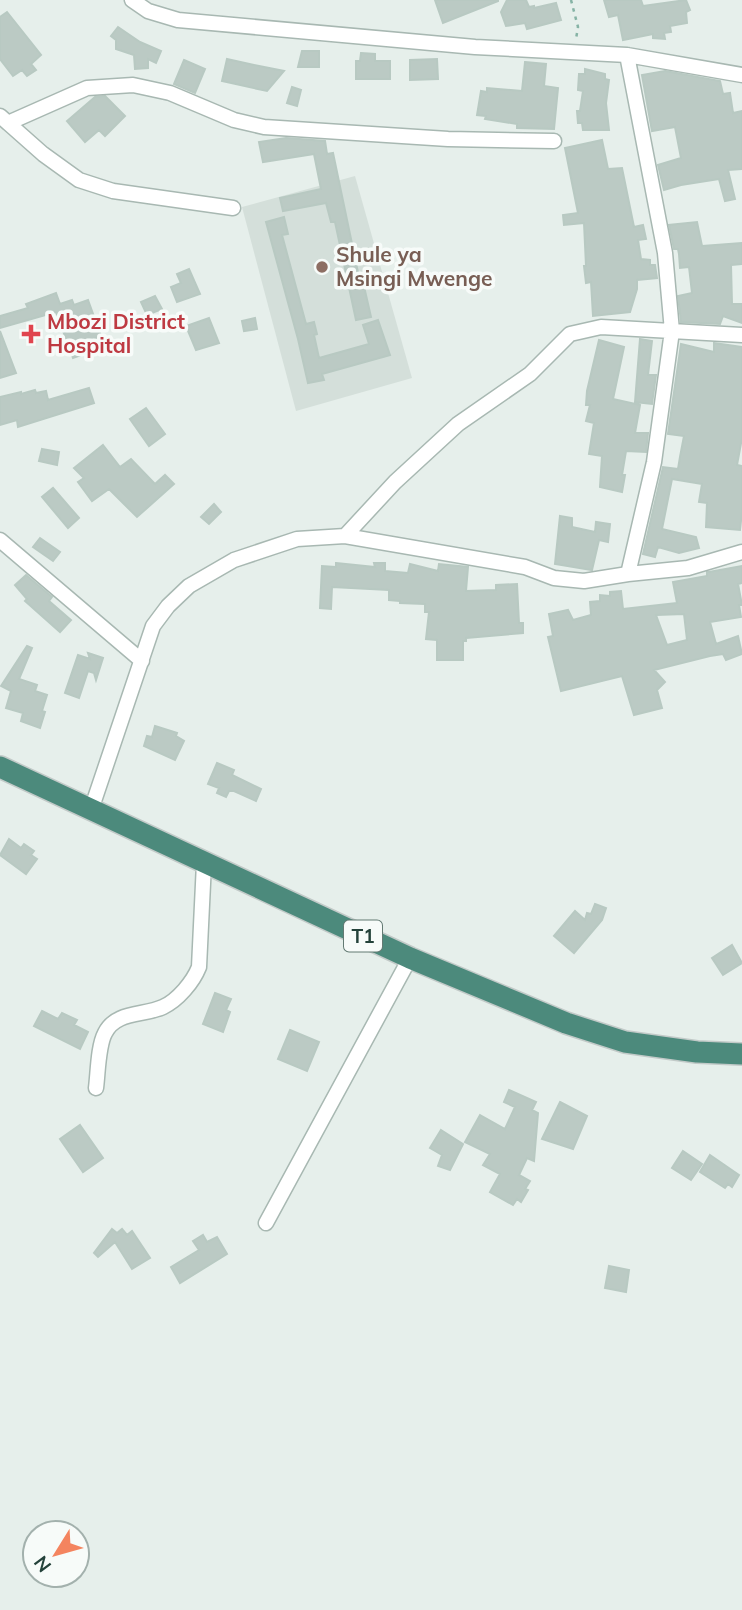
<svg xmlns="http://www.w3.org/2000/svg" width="742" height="1610" font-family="Mulish,sans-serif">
<rect width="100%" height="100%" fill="#e6efeb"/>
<path fill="#d4dfda" d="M355 176 412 378 296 411 242 207Z"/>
<path fill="#bbcac4" stroke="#b8c9c2" stroke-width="2" fill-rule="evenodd" d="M435 0H498V1L443 23Z
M507 0H526L529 7 534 6V8L556 3 561 20 527 29 525 23 506 26 501 12Z
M604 0H641L643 6 686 0 690 10 686 12 687 23 670 26 671 32 664 33 665 39 653 38V34L623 40 618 15 609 17Z
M7 12 41 55 31 64 36 70 27 76 22 70 13 76 0 59V17Z
M118 27 140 42 161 51 156 63 148 59V68L135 69 134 55 116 49V40L111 36Z
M302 51H319V67H298Z
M361 53 375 54V61H390V79H356V61H360Z
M227 59 254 65 284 71 267 91 222 81Z
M437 59 438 79 410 80V60Z
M184 60 205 69 195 93 174 84Z
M525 62 546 64 544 86 558 88 554 129 517 128V124L485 119 486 116 477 115 481 91 487 92V88L522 91Z
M585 69 605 74V79L609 80 606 103 609 130H583L582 123H578L577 111H580L583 91 578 90 579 74H585Z
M665 71 720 81 723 94 730 93 733 113 742 111V169L728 170 735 199 725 201 719 179 681 185 664 190 658 165 681 158 675 127 652 131 642 75Z
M292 87 301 90 297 106 287 103Z
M105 96 125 116 105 136 99 130 85 142 67 121 95 97Z
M286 138 325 141 327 154 333 153 360 282H363L371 317 356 320 335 222H331L326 203 283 211 280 198 321 189 314 154 263 162 259 142Z
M602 140 608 169 622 168 634 227 643 225 646 239 638 240 641 259 650 260V265H655L657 278 637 280V289L630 312 593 316 591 282 586 283 584 266H586L584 223 564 225 563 215 578 213 565 148Z
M284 217 288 234 282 235 306 324 314 322 317 334 314 335 319 358 369 344 363 325 378 320 390 355 322 374 324 380 308 383 298 339 266 222Z
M697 222 702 246 742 243V264L731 265 732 304H742V323L723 316 720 324 681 322 678 296 692 293 689 267 680 268 679 254 678 249H674L669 225Z
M189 269 200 294 177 302 171 287 181 283 177 274Z
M56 293 60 304 72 300 74 305 88 300 101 336 86 342 90 352 73 358 56 312 0 328V316L28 308 26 304Z
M155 296 162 309 147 315 141 302Z
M209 318 219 343 196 350 186 326Z
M255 318 257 329 244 331 242 321Z
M0 331 16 373 0 378Z
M640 339 652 341 648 375H656L652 404 635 402Z
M599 340 624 347 613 399 640 405 635 433H648L646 452 626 451 622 475H625L622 492 600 487 602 456 589 454 594 423 586 421 590 405H586L587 391Z
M714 343 742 347V438L737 465 742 466V512L740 530 706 527 707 503 699 502 702 484 672 479 662 529 696 537 699 548 679 553 658 547 655 557 643 554 663 467 678 469 680 457 684 436 668 434 681 344 714 352Z
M89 388 94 403 18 427 17 420 0 425V397L21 392V394L35 390 36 393 46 391 48 400Z
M146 408 165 434 149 446 130 419Z
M103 445 120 467 131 459 155 484 165 475 174 484 137 517 109 489 92 501 78 482 84 478 74 468Z
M42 449 59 452 57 465 39 461Z
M53 488 79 518 68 528 42 497Z
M214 504 221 512 209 524 201 517Z
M560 516 572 518V527L595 532 596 522 610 524 608 542 599 540 592 570 555 564Z
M40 538 60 552 53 561 33 547Z
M336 563 375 567 374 563H385V571L408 573 410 564 438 571 439 564 468 567 466 591 496 590V585L517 584 519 623H523V633L466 638V641H463V660H437V640L426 639 429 612H425V604L400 603V601L389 600V590L332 587 331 609 320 608 322 566 336 567Z
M742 566V583L738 584 742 605H739L741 617 710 622 716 644 738 636 742 654 726 660 723 654 710 656 654 670 665 682 657 690 662 708 634 715 622 676 561 691 548 637 553 636 549 614 568 610 573 620 591 615 590 602 600 601V595L610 596V592L621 591 623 609 677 603 673 582 707 576V572H709ZM684 614 687 640 667 645 656 615Z
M26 575 52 597 49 601 71 620 60 632 25 601 27 599 15 585Z
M27 646 32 648 19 679 37 685 35 691 47 695 42 711 45 712 40 728 21 721 23 713 6 708 11 691 1 686Z
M88 653 103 658 96 680 94 673 88 671 79 698 65 693 78 655 90 659Z
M155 726 177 733 176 736 184 741 175 760 144 746 147 736 152 737Z
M217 763 234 770 232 775 261 789 256 801 234 791H229L226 797 217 793 219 788 208 784Z
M9 839 21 848 24 844 34 851 31 855 37 859 26 874 0 855Z
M595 904 606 908 602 920 574 953 554 936 575 911 585 920 587 913 591 914Z
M732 945 742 963 723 975 712 958Z
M215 993 231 999 226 1010 230 1012 223 1032 203 1024Z
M42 1011 58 1019 62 1013 77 1020 74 1025 88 1032 80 1049 34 1026Z
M290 1030 319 1042 307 1071 278 1059Z
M509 1090 536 1102 532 1110 538 1113 534 1161 527 1158 519 1175 530 1181 525 1189 528 1190 521 1202 517 1199 513 1205 490 1192 500 1174 483 1165 490 1154 465 1142 480 1115 505 1129 515 1107 504 1102Z
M560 1102 587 1116 573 1149 542 1139Z
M80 1125 103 1158 83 1172 60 1139Z
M441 1130 463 1144 450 1170 438 1166 442 1155 430 1148Z
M683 1151 702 1164 691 1180 672 1168Z
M710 1155 739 1175 732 1187 728 1184 725 1188 700 1172Z
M112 1229 117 1233 122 1229 127 1235 132 1231 150 1258 132 1269 115 1242 98 1257 94 1253Z
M203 1235 207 1242 217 1237 227 1254 180 1283 171 1267 199 1250 193 1241Z
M609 1266 629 1270 626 1292 605 1288Z"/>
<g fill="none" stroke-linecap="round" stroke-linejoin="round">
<defs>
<path id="minor" d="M132 0 148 11 178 20 475 47 627 55 742 75
M627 55 665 253 672 331 654 462 628 574
M0 116 8 123 87 88 133 85 170 93 234 120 264 127 448 139 554 141
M8 123 43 154 79 180 113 191 233 208
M345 536 395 482 458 424 530 374 570 334 601 327 742 335
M0 540 142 661
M91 810 153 626 168 606 189 586 234 560 297 539 345 536 525 567 554 578 584 581 628 574 688 568 742 552
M96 1088C98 1073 98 1046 105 1033 116 1011 143 1016 163 1007 178 1000 193 982 199 967L204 863
M266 1223 410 958"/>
<path id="trunk" d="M0 767 410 958 566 1023 625 1042 697 1052 742 1054"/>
</defs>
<use href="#minor" stroke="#a8b8b2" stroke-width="17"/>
<use href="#trunk" stroke="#c2cac8" stroke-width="24"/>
<path stroke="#86b3a5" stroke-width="2.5" stroke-dasharray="3.5 5" stroke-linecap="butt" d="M571 0 578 27 576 39"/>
<use href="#minor" stroke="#fff" stroke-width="14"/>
<use href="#trunk" stroke="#4c8a7c" stroke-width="21"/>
</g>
<circle fill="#8d6e63" stroke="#f7fbf9" stroke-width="2.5" cx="322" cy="267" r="7"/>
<path fill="#e0444e" stroke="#f7fbf9" stroke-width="2.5" d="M27.5 323.5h7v7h7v7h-7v7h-7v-7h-7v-7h7z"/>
<g text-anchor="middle" stroke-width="7" stroke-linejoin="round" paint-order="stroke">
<rect fill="#f7fbf9" stroke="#637a73" stroke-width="2" x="344" y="920.5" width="38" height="31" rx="5"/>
<g font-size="19" font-weight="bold" fill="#24423a">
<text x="363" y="943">T1</text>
</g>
<g font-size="21" font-weight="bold" fill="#785e54" stroke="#f7fbf9" text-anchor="start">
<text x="336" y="262">Shule ya<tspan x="336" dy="24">Msingi Mwenge</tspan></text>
</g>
<g font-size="21" font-weight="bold" fill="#be3a42" stroke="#f7fbf9" text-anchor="start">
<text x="47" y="329">Mbozi District<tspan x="47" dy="24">Hospital</tspan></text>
</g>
</g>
<g transform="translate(56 1554) rotate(233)"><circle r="33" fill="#f7fbf9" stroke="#a3b1ad" stroke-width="2"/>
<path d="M0-5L12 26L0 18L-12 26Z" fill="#f4845f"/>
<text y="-10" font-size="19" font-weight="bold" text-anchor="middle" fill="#24423a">N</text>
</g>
</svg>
